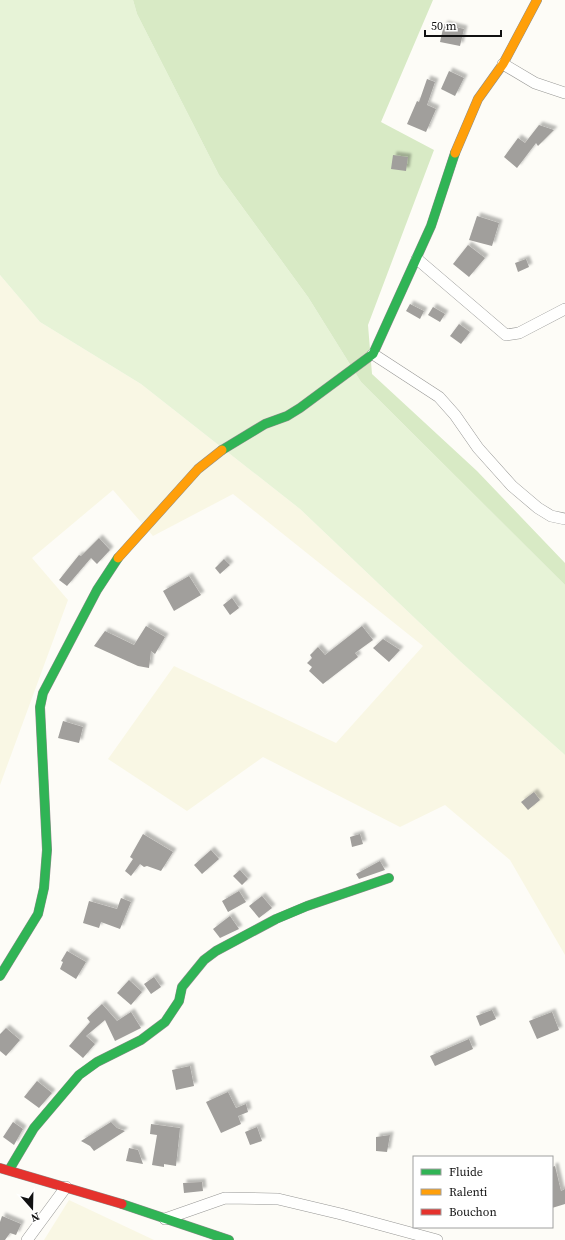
<svg xmlns="http://www.w3.org/2000/svg" width="565" height="1240" font-family="'Source Serif 4',serif">
<defs>
<filter id="shadow"><feDropShadow dx="3.5" dy="-3.5" stdDeviation="1" flood-color="#0004"/></filter>
</defs>
<rect width="100%" height="100%" fill="#fdfcf7"/>
<path fill="#f9f7e4" d="M0 275 40 322 141 384 300 509 461 662 565 755V955L510 860 445 805 400 827 263 757 187 811 108 759 174 666 336 743 423 646 233 494 153 536 113 490 32 558 68 600 0 785Z
M69 1200 154 1240H44Z"/>
<path fill="#e7f3d7" d="M0 0H133L137 14 219 175 308 297 361 382 565 585V755L461 662 300 509 141 384 40 322 0 275Z"/>
<path fill="#d8eac5" d="M133 0H433L381 122 434 150 368 325 372 374 477 471 565 563V585L361 382 308 297 219 175 137 14Z"/>
<path fill="#a19f9c" filter="url(#shadow)" d="M444 24 464 29 460 46 440 42Z
M449 71 464 78 455 96 441 89Z
M427 79 435 82 427 105 436 109 426 132 407 124 417 101 419 102Z
M539 125 554 130 538 146 536 143 517 168 504 157 518 138 525 143Z
M393 155 408 157 406 171 391 169Z
M477 216 499 223 492 246 469 240Z
M468 245 485 258 469 277 453 264Z
M526 259 529 267 518 272 515 263Z
M410 304 424 311 420 319 406 311Z
M433 307 445 314 440 322 428 315Z
M459 324 470 332 461 344 450 336Z
M99 538 110 550 97 564 91 558 67 586 59 580 79 555 81 556Z
M224 559 230 565 220 574 215 568Z
M189 576 201 595 174 611 163 591Z
M232 598 239 608 230 615 223 605Z
M146 626 165 637 155 654 151 651 149 668 138 666 94 646 105 631 134 645Z
M362 626 373 640 355 653 358 657 323 684 309 671 312 667 307 663 312 658 310 655 318 647 325 655Z
M383 639 400 650 389 662 373 648Z
M63 721 83 727 79 743 58 738Z
M534 792 540 800 528 810 521 802Z
M143 834 173 852 161 871 147 866 144 867 140 864 131 876 125 871 133 859 130 857Z
M360 834 363 844 352 847 350 837Z
M211 850 219 859 202 874 194 865Z
M380 861 385 870 359 879 356 874Z
M240 870 248 879 242 885 233 876Z
M239 891 246 902 228 912 222 901Z
M262 896 272 908 259 918 249 906Z
M121 898 131 902 120 929 101 922 99 928 83 923 89 901 117 909Z
M230 916 239 929 220 938 213 929Z
M67 951 86 962 76 979 60 969 63 962 61 961Z
M154 977 161 987 151 994 144 984Z
M129 980 142 992 131 1005 117 993Z
M102 1004 117 1021 131 1012 141 1028 115 1041 105 1020 86 1036 95 1044 83 1058 69 1046 90 1022 87 1018Z
M492 1010 496 1019 480 1026 476 1016Z
M552 1012 559 1030 537 1039 529 1021Z
M6 1028 20 1040 6 1056 0 1051V1034Z
M469 1039 473 1049 435 1066 430 1056Z
M190 1066 194 1086 176 1090 172 1070Z
M37 1081 52 1093 39 1108 24 1097Z
M228 1092 236 1108 246 1104 248 1112 238 1116 241 1124 221 1133 206 1102Z
M13 1122 23 1129 14 1145 3 1137Z
M111 1122 117 1128 125 1131 94 1151 90 1146 81 1141Z
M151 1124 180 1128 176 1166 164 1164V1167L152 1165 157 1135 150 1134Z
M257 1127 262 1141 250 1145 245 1132Z
M390 1135 387 1152 376 1151V1137Z
M129 1148 138 1150 143 1164 126 1161Z
M555 1166 561 1191 565 1189V1204L552 1208V1167Z
M202 1182 203 1191 184 1193 183 1183Z
M2 1216 21 1224 16 1235 10 1233 5 1240H0V1222Z"/>
<g fill="none" stroke-linecap="round" stroke-linejoin="round">
<defs>
<path id="street" d="M503 64 535 83 565 93
M417 259 506 335 519 333 565 309
M373 354 439 397 455 415 478 448 512 486 538 508 551 516 565 519
M165 1219 225 1198 278 1199 341 1214 437 1240
M27 1240 66 1187"/>
<path id="fast" d="M222 450 265 424 287 416 300 408 373 354 431 226 455 153
M0 976 38 914 44 888 47 850 40 707 43 693 97 590 118 558
M9 1170 34 1128 79 1075 97 1062 141 1040 165 1022 179 1001 182 987 204 960 216 951 276 919 307 906 389 878
M122 1204 229 1240"/>
<path id="slow" d="M455 153 478 99 503 64 537 0
M118 558 198 469 222 450"/>
<path id="jam" d="M0 1168 122 1204"/>
</defs>
<use href="#street" stroke="#979795" stroke-width="12"/>
<use href="#fast" stroke="#8e8d8b" stroke-width="10"/>
<use href="#slow" stroke="#8e8d8b" stroke-width="10"/>
<use href="#jam" stroke="#8e8d8b" stroke-width="10"/>
<use href="#street" stroke="#fffffe" stroke-width="11"/>
<use href="#fast" stroke="#30b455" stroke-width="9"/>
<use href="#slow" stroke="#ff9f0a" stroke-width="9"/>
<use href="#jam" stroke="#e5322d" stroke-width="9"/>
</g>
<rect x="413" y="1156" width="140" height="72" fill="#ffffff" stroke="#a0a0a0"/>
<rect x="421" y="1169" width="20" height="6" fill="#30b455" stroke="#a0a0a0"/>
<text x="449" y="1176" font-size="12" fill="#111111">Fluide</text>
<rect x="421" y="1189" width="20" height="6" fill="#ff9f0a" stroke="#a0a0a0"/>
<text x="449" y="1196" font-size="12" fill="#111111">Ralenti</text>
<rect x="421" y="1209" width="20" height="6" fill="#e5322d" stroke="#a0a0a0"/>
<text x="449" y="1216" font-size="12" fill="#111111">Bouchon</text>
<g transform="translate(32 1208) rotate(160)" stroke="#ffffff" stroke-width="3" paint-order="stroke">
<path d="M0-3L7 15L0 10L-7 15Z" fill="#111111"/>
<text y="-6" font-size="11" font-weight="bold" text-anchor="middle" fill="#111111">N</text>
</g>
<path d="M425 30v6h76v-6" fill="none" stroke="#111111" stroke-width="2"/>
<text x="431" y="30" font-size="12" fill="#111111" stroke="#ffffff" stroke-width="3" paint-order="stroke">50 m</text>
</svg>
